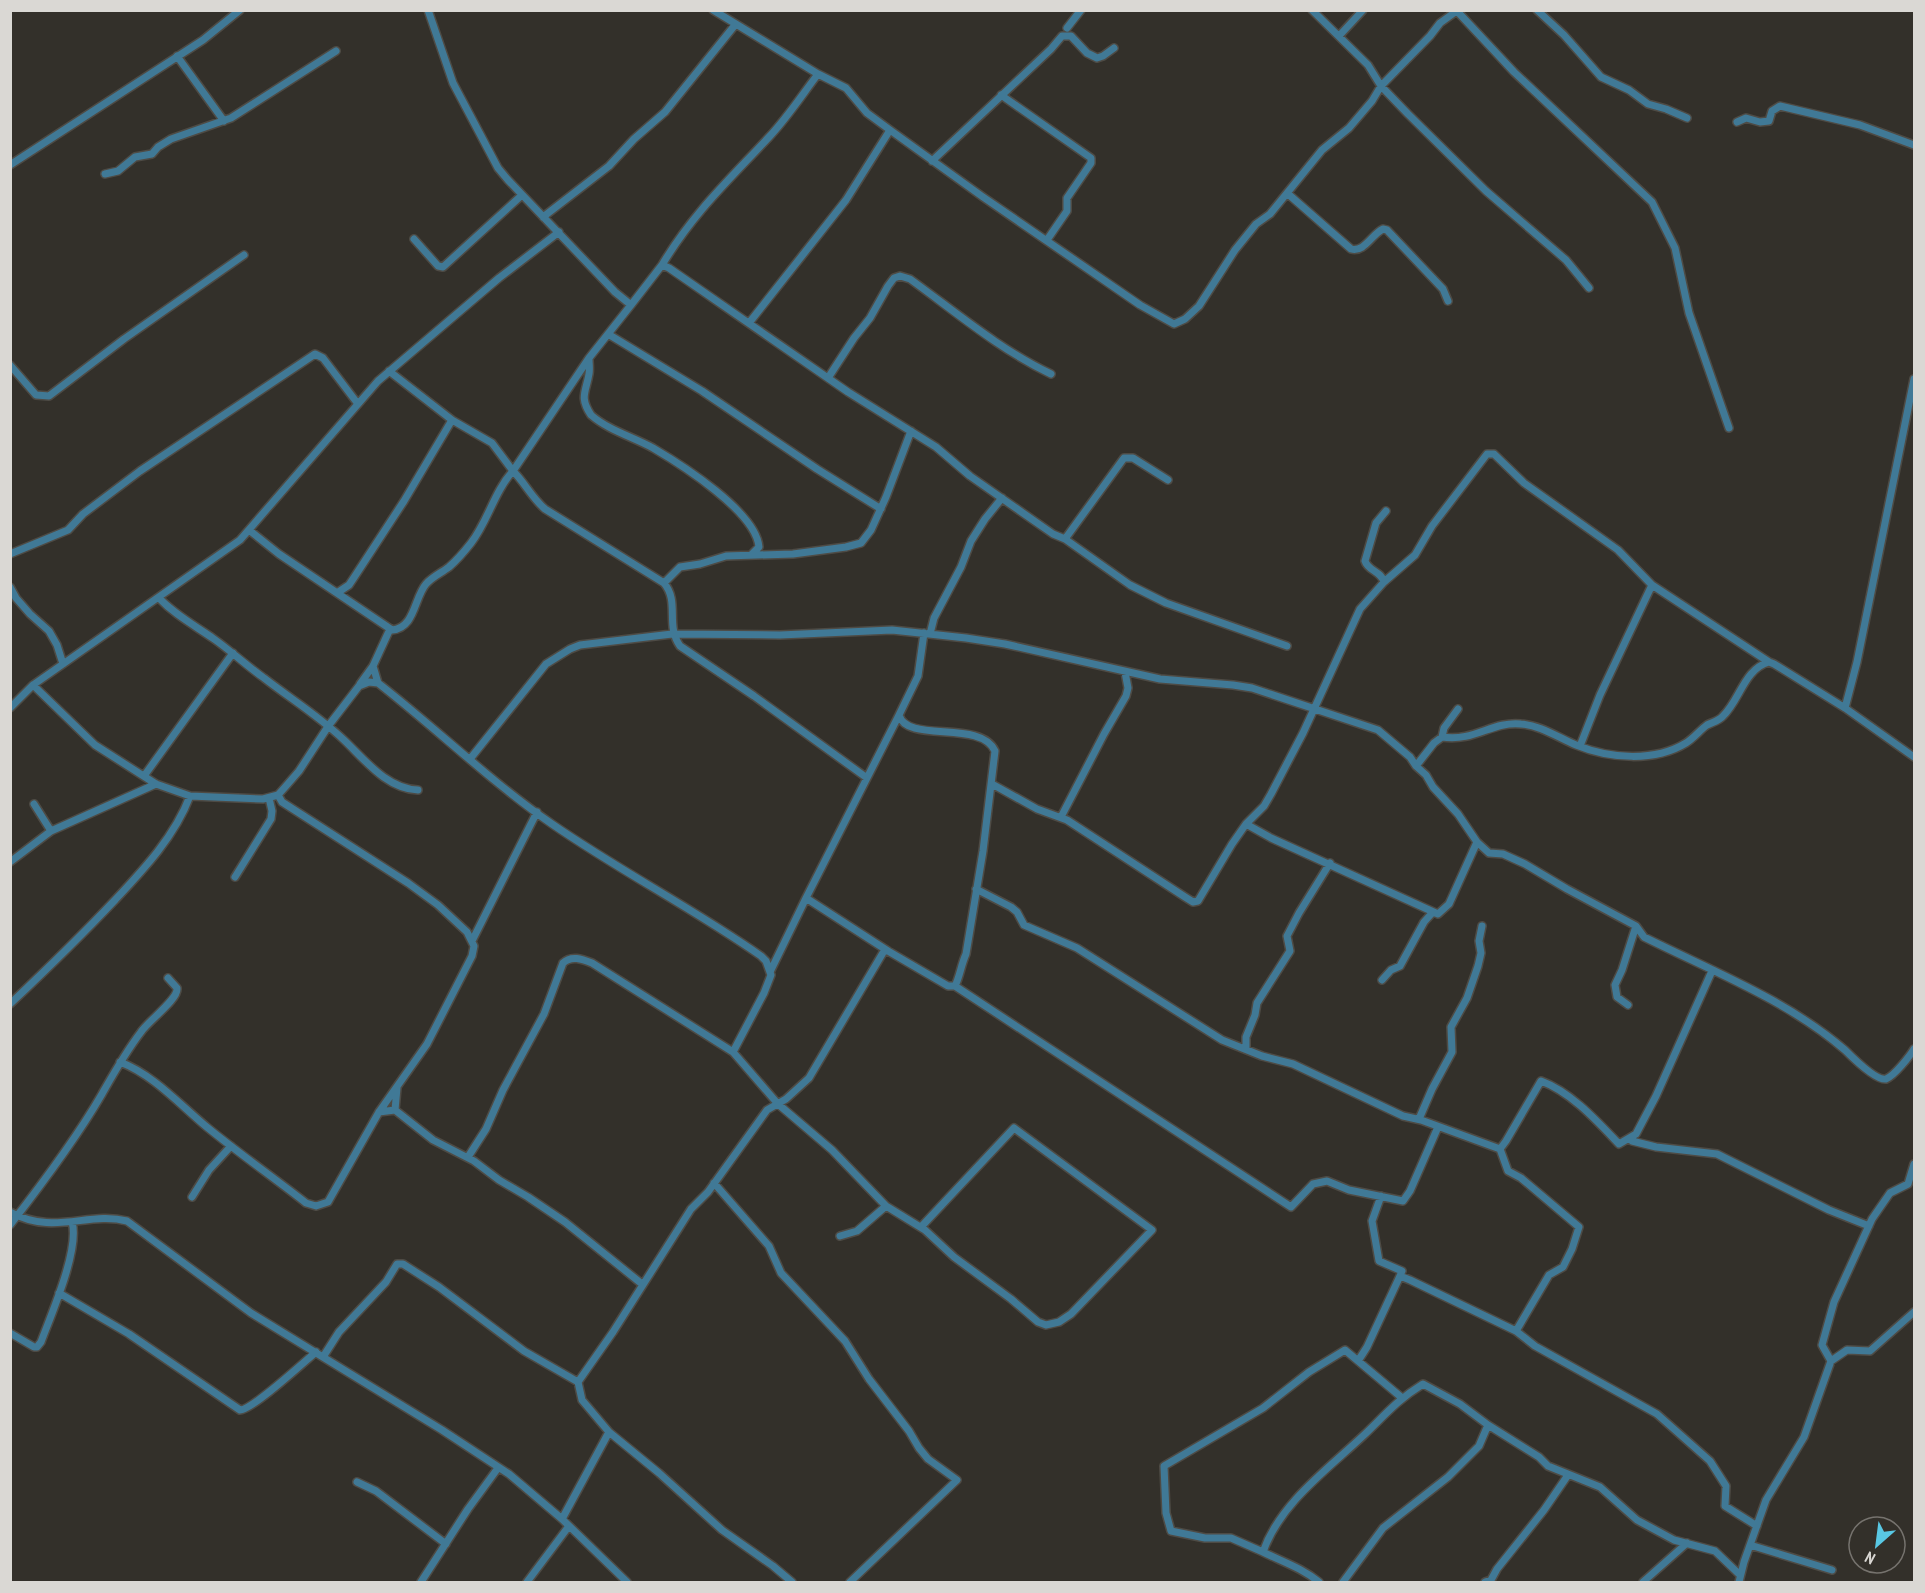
<svg xmlns="http://www.w3.org/2000/svg" width="1925" height="1593" font-family="'PT Sans Narrow',sans-serif">
<rect width="100%" height="100%" fill="#33302a"/>
<g fill="none" stroke-linecap="round" stroke-linejoin="round">
<defs>
<path id="street" d="M428 10 453 83 498 168 508 180 615 292 631 305 662 265 669 268 848 392 936 447 970 476 1053 534 1065 539 1130 585 1166 603 1287 646
M713 10 818 74 846 88 867 113 890 130 983 197 1140 305 1174 324 1185 319 1199 306 1235 250 1256 224 1270 214 1322 150 1349 128 1372 101 1381 86 1430 36 1440 23 1458 10
M1312 10 1368 65 1381 86 1408 114 1486 191 1566 260 1589 288
M1456 10 1514 72 1652 202 1675 248 1689 313 1729 428
M1537 10 1564 35 1601 77 1629 90 1648 104 1666 109 1687 118
M1067 28 1081 10
M1339 36 1363 10
M177 56 224 121
M1001 95 1091 158V163L1067 198V211L1047 240
M1737 122 1746 118 1760 122 1769 121 1772 111 1780 106 1860 125 1914 145
M932 161 1051 49 1062 36H1071L1087 53 1097 58 1103 56 1114 48
M10 165 203 40 240 10
M105 174 118 171 135 157 152 154 158 147 171 139 231 118 336 51
M1287 193 1351 249C1364 253 1372 234 1383 229L1387 230 1443 289 1448 301
M543 217 609 166 634 139 665 112 735 25
M414 239 438 266 443 267 522 195
M662 265C693 213 729 180 769 137 787 118 802 95 818 74
M631 305 589 358 513 471C525 483 532 498 545 509L664 583C680 602 665 625 680 646L754 696 867 778
M749 323 846 200 890 130
M608 334 702 391 817 469 881 509
M589 359C589 364 590 369 589 374 586 392 579 397 591 415 608 430 633 437 653 448 682 465 756 512 759 547L751 555
M10 365 36 395 49 396 124 339 244 255
M828 378 854 338 870 318 888 286 894 278 900 276 910 279C957 313 999 349 1051 374
M249 530 279 554 392 630C415 628 414 598 426 584 432 577 441 573 449 567 457 560 464 552 471 543 488 521 494 492 513 471L492 443 452 420
M1065 539 1124 458H1133L1168 480
M10 554 68 530 83 514 140 471 315 354 323 358 358 404
M1384 582C1381 571 1368 571 1365 561L1376 523 1386 511
M664 583 680 567 700 564 726 556 793 554 846 547 861 543 871 530 886 497 911 431
M10 587 16 598 30 614 49 631 57 645 63 664
M337 593 349 585 355 576 404 501 452 420 389 371
M159 598C175 615 194 625 214 639 231 651 247 666 264 678 291 699 319 716 344 740 365 760 387 789 418 790
M930 634 934 618 961 567 971 541 985 519 1002 498
M373 666 378 683
M360 684 373 666 390 629
M33 685 95 745 156 784 190 796 263 799 278 795 286 786 299 771 329 725 359 686 369 682 378 683C437 729 491 782 552 824 620 871 694 909 761 956L766 961 771 975 764 993 733 1052
M10 708 33 685 240 540 378 381 499 278 559 232
M1845 708 1857 662 1914 379
M1442 737 1444 728 1458 709
M1580 746 1600 695 1652 585
M470 759 546 664 570 649 580 645 672 634 780 635 892 630 966 638 1005 644 1160 679 1233 685 1252 688 1378 730 1410 757 1416 766 1434 743 1442 737C1475 742 1492 721 1521 724 1540 725 1559 738 1576 745 1610 759 1655 762 1686 743 1694 738 1700 730 1707 725 1713 722 1719 721 1723 716 1740 700 1744 669 1769 662L1774 664 1845 708 1914 757
M1416 766 1426 775 1433 787 1458 814 1477 842 1489 853 1503 854 1525 864 1567 889 1636 926 1644 937C1712 971 1787 1000 1845 1050 1852 1057 1876 1081 1886 1079 1894 1076 1910 1056 1914 1049
M144 776 233 653
M992 784 1037 809 1067 820 1185 897 1193 902 1198 901 1232 844 1246 824 1264 806 1271 794 1303 733 1360 609 1384 582 1415 555 1432 526 1487 454H1494L1524 483 1618 550 1652 585 1769 662
M34 804 51 831
M1061 817 1104 734 1126 696 1128 688 1125 672
M1246 824 1271 838 1438 914 1449 904 1477 842
M10 862 51 831 156 784
M235 877 271 819 272 811 269 798
M976 889 1011 907 1017 912 1024 925 1077 948 1222 1040 1262 1056 1293 1064 1403 1116 1421 1120 1500 1149 1508 1171 1521 1178 1579 1227 1572 1249 1563 1267 1549 1275 1516 1331
M472 941 537 812
M888 951 806 898 899 715
M770 972 806 898
M1382 980 1391 970 1400 966 1424 922 1433 912
M955 986 1291 1207 1313 1184 1327 1181 1349 1190 1403 1201 1410 1191 1438 1127
M10 1004C46 970 81 936 115 900 144 869 175 836 190 796
M1628 1005 1617 997 1615 985 1622 970 1636 926
M1246 1049V1037L1255 1015 1257 1003 1290 951 1287 936 1299 913 1330 863
M120 1062C154 1075 180 1105 208 1128 240 1154 274 1178 306 1203L316 1206 328 1202 379 1112 427 1044 472 956 474 946 467 932 438 905 408 883 282 802 278 795
M395 1110 397 1088
M379 1112 395 1110 433 1140 474 1161 499 1180 528 1197 565 1222 642 1284
M1419 1119 1432 1089 1452 1052 1451 1027 1467 998 1478 966 1481 953 1479 941 1482 926
M1630 1138 1632 1141 1656 1147 1717 1154 1829 1210 1869 1226
M1500 1149 1506 1141 1541 1081C1571 1092 1597 1121 1619 1144L1636 1134 1656 1096 1712 971
M468 1157 486 1129 503 1090 544 1014 563 963C571 955 582 959 592 963L733 1052 778 1104 832 1150 886 1206 925 1230 954 1257 1011 1299 1038 1322 1046 1325 1059 1322 1071 1314 1152 1230 1014 1128 921 1227
M714 1183 769 1246 781 1273 845 1341 869 1379 909 1431 919 1448 928 1459 957 1480 850 1582
M1381 1196 1372 1221 1379 1261 1402 1271 1400 1276
M192 1197 209 1170 231 1146
M10 1212C54 1236 88 1211 127 1221L251 1313 442 1430 509 1474 562 1519 627 1582
M10 1225C42 1184 76 1139 102 1094 115 1071 125 1053 141 1032 148 1021 179 999 177 988L168 978
M840 1236 857 1231 886 1206
M59 1293 129 1334 240 1410C252 1410 303 1363 316 1352
M10 1333 34 1347H37L41 1342C51 1315 80 1249 72 1222
M323 1357 339 1332 386 1282 397 1264H403L439 1287 524 1351 578 1382 582 1400 609 1432 659 1473 722 1530 773 1566 792 1582
M1358 1361 1367 1347 1400 1276 1410 1280 1516 1331 1535 1346 1657 1414 1710 1461 1726 1486 1725 1506 1757 1526
M1831 1361 1822 1345 1834 1302 1872 1219 1890 1193 1908 1184 1914 1164
M578 1382 613 1332 691 1209 708 1192 767 1110 786 1099 809 1078 884 951H888L948 986H955C960 976 961 965 966 954L983 851 995 751C981 719 907 744 899 715L918 676 924 633
M357 1482 376 1491 446 1544
M562 1519 609 1432
M1750 1545 1832 1570
M1263 1552 1231 1538H1205L1171 1531 1166 1513 1164 1466 1263 1408 1309 1372 1345 1350 1401 1397
M421 1582 468 1509 498 1468
M527 1582 569 1526
M1319 1582C1302 1568 1283 1562 1263 1552 1280 1503 1328 1469 1364 1435 1385 1415 1397 1400 1423 1384L1460 1404 1488 1425
M1343 1582 1383 1528 1448 1477 1479 1446 1488 1425 1539 1457 1548 1466 1600 1487 1637 1520 1674 1540 1715 1551 1740 1575
M1485 1582 1491 1580 1497 1569 1544 1510 1568 1475
M1643 1582 1687 1543
M1739 1582 1744 1562 1766 1500 1804 1437 1831 1361 1847 1350 1870 1351 1914 1312"/>
</defs>
<use href="#street" stroke="#4e4b45" stroke-width="10"/>
<use href="#street" stroke="#407996" stroke-width="7"/>
</g>
<rect width="1925" height="1593" fill="none" stroke="#dad8d4" stroke-width="24"/>
<g transform="translate(1877 1545) rotate(208)"><circle r="28" fill="#33302a" stroke="#76736e" stroke-width="1.5"/>
<path d="M0-4.5L10 22L0 15L-10 22Z" fill="#59c8e4"/>
<text y="-9" font-size="16" font-weight="bold" text-anchor="middle" fill="#dad8d4">N</text>
</g>
</svg>
